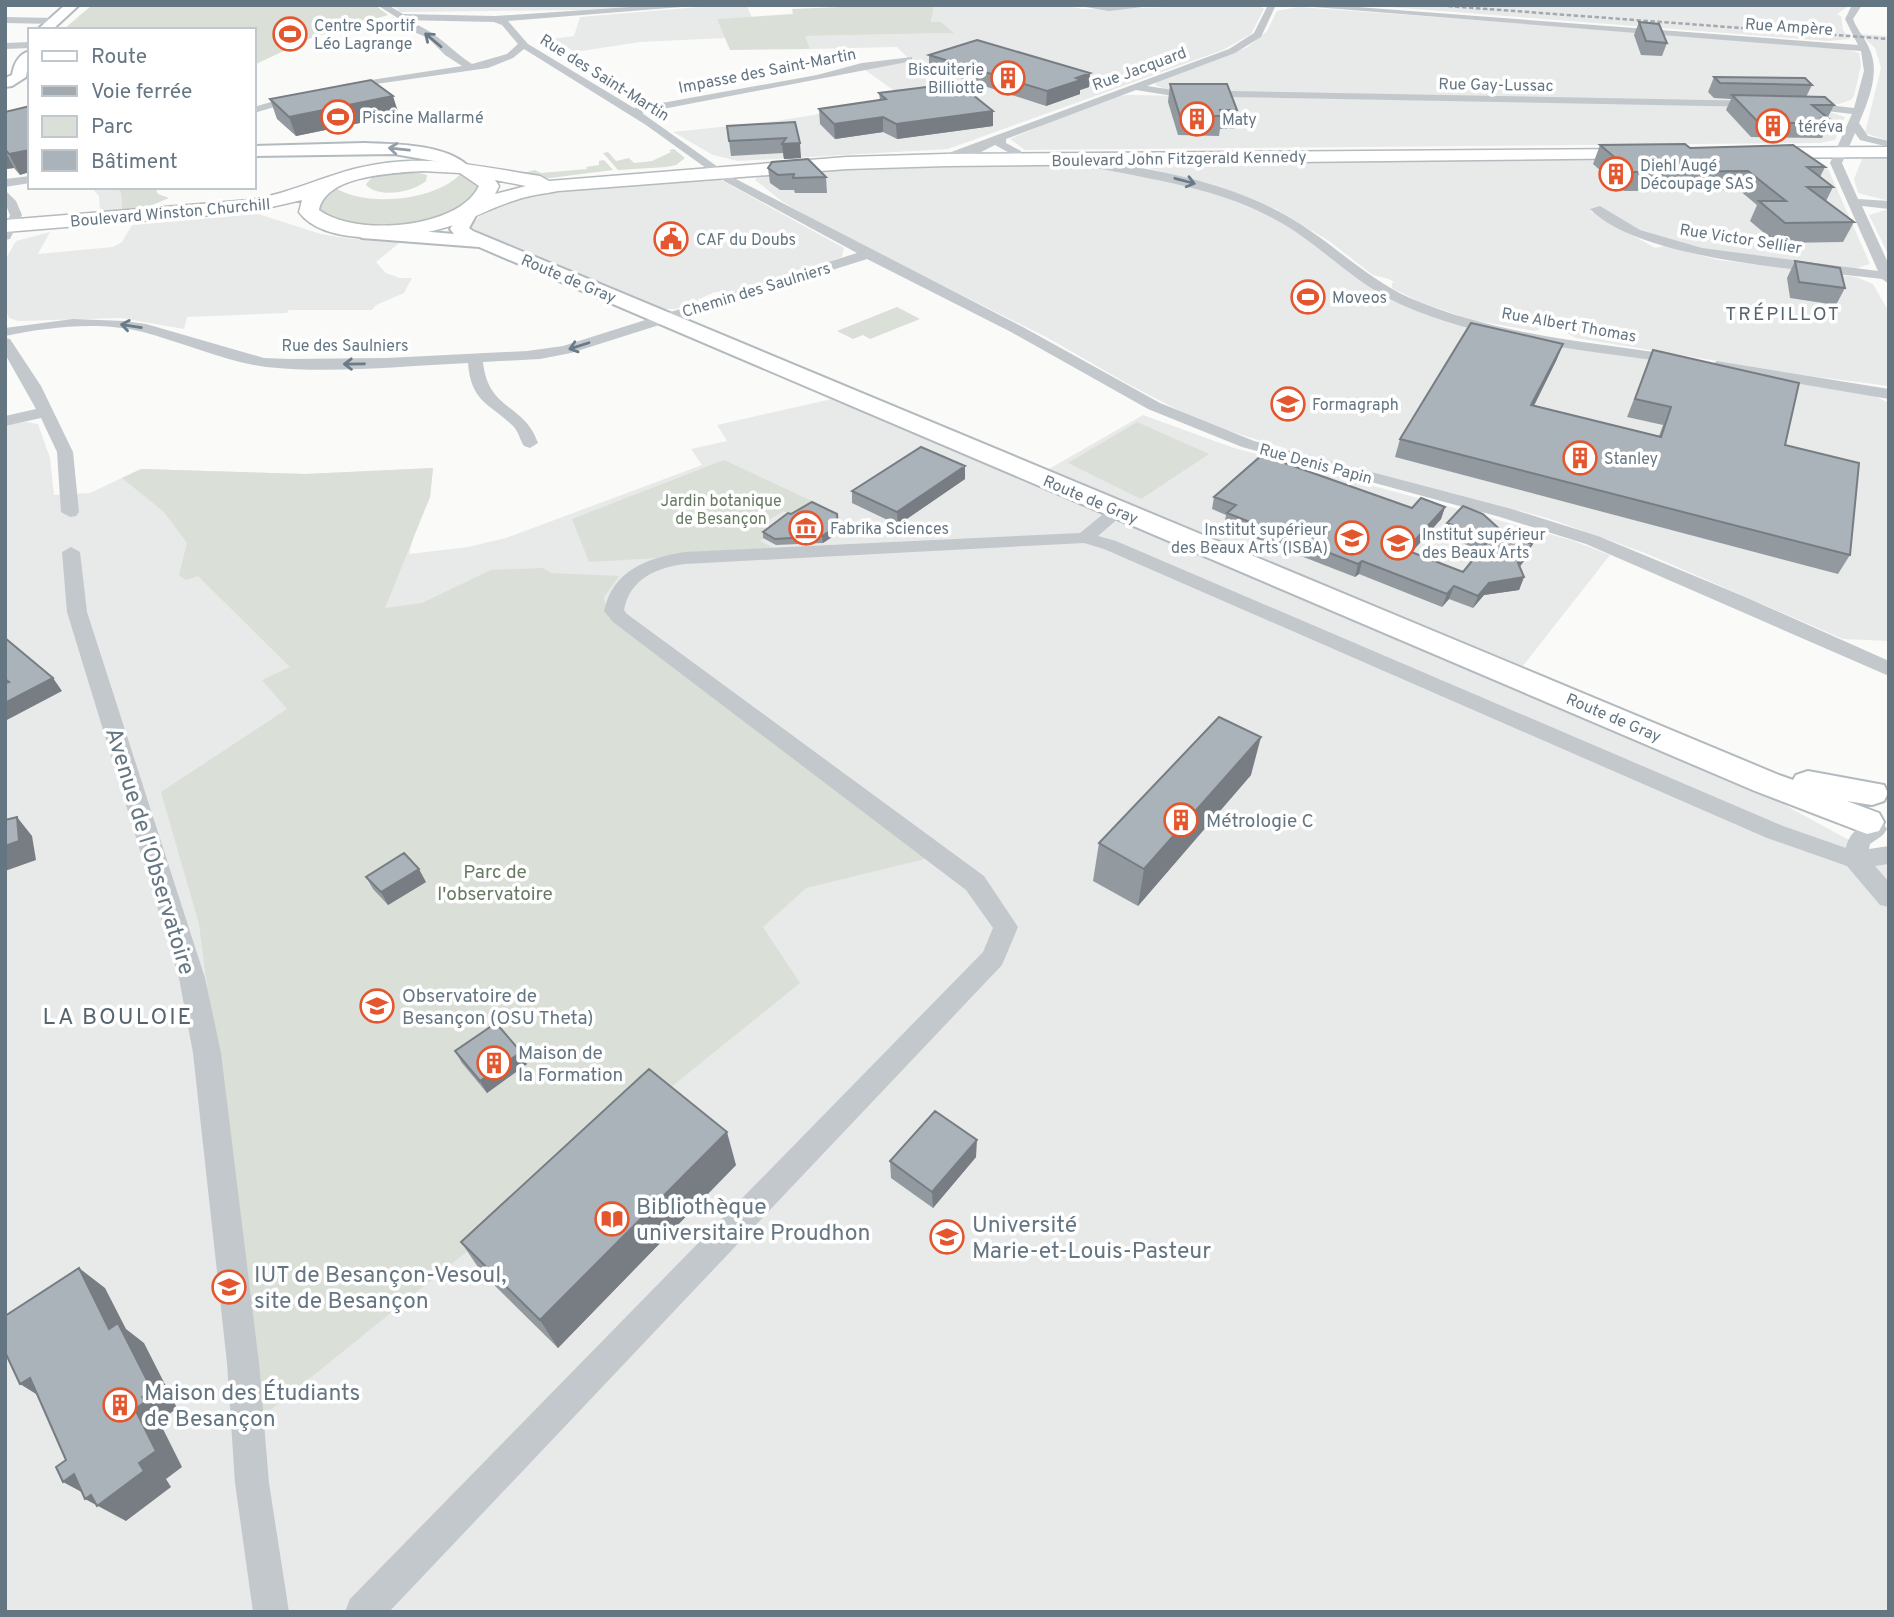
<svg xmlns="http://www.w3.org/2000/svg" width="1894" height="1617" font-family="Overpass,sans-serif">
<rect width="100%" height="100%" fill="#fafaf8"/>
<path fill="#e8e9e9" d="M392 5H674L580 10 400 12Z
M723 5H746L752 17 717 19 726 38 640 42 575 52 552 39 574 36 580 17Z
M934 5H1060L1083 9 1257 5 1264 9 1251 34 1223 50 948 149 738 161 713 155 673 132 776 121 907 100 861 67 910 60 897 47 810 49 804 36 953 33 941 22H931Z
M1363 5H1850L1837 14 1841 16 1843 30 1850 39 1828 41Z
M1298 7 1835 46 1859 53 1861 65 1854 96 1851 100 1839 104 1170 91 1155 85 1157 82 1248 47 1267 31 1277 11Z
M1860 34 1889 36V141L1865 133 1881 68 1875 48Z
M1129 95 1815 107 1845 117 1835 140 1820 143 1025 150 1010 139 1063 116 1117 96Z
M1889 155V201L1858 193 1854 179 1862 159Z
M1794 156 1825 165 1829 171 1870 264 1857 268 1698 248 1639 230 1601 209 1590 211 1655 248 1664 246 1719 260 1856 277 1873 284 1889 312V386L1803 375 1576 338 1565 332 1544 328 1534 331 1472 320 1420 302 1392 288V283L1394 282 1389 279 1373 275 1329 241 1276 209 1191 179 1151 169 1147 161Z
M1065 163 1109 168 1181 183 1230 199 1274 218 1301 234 1382 295 1451 323 1513 337 1875 396 1889 403V641L1843 639 1645 553 1547 518 1317 458 1203 423 1128 384 1048 338 831 230 783 202 755 180 759 175 857 168Z
M701 177 721 180 844 248 842 257 782 279 732 292H715L697 300 700 301 676 309H657L469 227 485 211 535 192Z
M91 187H116L121 193 122 209 100 212 99 196Z
M1889 209V256L1869 215Z
M258 214 321 234 353 239 403 240 376 262 386 273 400 278H412L404 293 376 305 372 310H289L287 313 187 317 184 329 121 318 18 321 9 318 5 309V260L16 241 50 232 38 254 113 247 122 242 132 225Z
M832 399 1732 776 1889 862V1612H5V425L26 422 38 424 50 458 54 495 90 493 141 469 306 474 433 468 430 497 414 535 409 554 468 547 506 538 702 465 691 449 727 441 717 425Z
M1143 415 1231 447 1571 540 1610 555 1522 667 1521 671 1139 511 1142 508 1049 469Z"/>
<path fill="#dadfd7" d="M92 5H375L388 15 311 38 254 65V30H63Z
M890 5H934L931 22H941L954 33 805 36 810 49 730 50 717 19 793 14 792 9Z
M674 149 685 158 676 165 666 167 618 170 603 153 608 152 616 161 629 158 634 163 652 161 671 152 669 150Z
M604 160 613 170 550 178 516 175 535 170 541 173 587 169 586 167 599 165V161Z
M407 170 427 175 426 181C412 192 380 199 366 185 373 171 393 172 407 170Z
M462 172 480 185 468 205 428 221 388 227 349 226 320 213 318 207 334 187C364 208 439 201 462 172Z
M116 187H155L158 194 169 198 152 205C166 210 181 203 196 208L64 216 122 209 121 193Z
M897 307 920 319 870 339 863 335 853 339 837 331Z
M1137 422 1209 454 1141 499 1068 463Z
M724 460 814 502 791 515 784 511 765 522 774 527 772 532 760 541 779 551 589 562 572 519Z
M433 468 430 497 385 608 422 603 491 570 543 568 551 573 619 576 604 597 606 611 937 856 806 888 763 927 800 983 263 1416 199 924 161 792 287 709 262 680 290 667 198 576 186 580 179 575 187 543 164 512 122 478 141 469 306 474Z"/>
<g fill="none" stroke-linecap="round" stroke-linejoin="round">
<defs>
<path id="secondary" d="M65 5H79L52 30H37Z
M30 51 26 77 12 86 5 87V78L12 75C14 64 18 54 30 51Z
M364 143C395 144 450 144 471 169L463 174 440 162 394 154 254 156V146Z
M470 205 479 210 469 228 473 231 1779 775 1793 780 1796 775 1808 771 1884 785 1888 793 1884 801 1872 805 1847 801 1879 813 1884 822 1879 831 1867 834 1755 791 479 247 362 238 353 232 362 226 454 234 450 229 464 206Z"/>
<path id="primary" d="M1889 147V157L1756 158 1747 153 1756 148Z
M1645 149 1654 154 1651 158 946 166 847 169 558 191C544 194 529 195 516 200 492 207 470 220 447 227 410 239 325 248 299 212L302 200 250 212 5 232V220L250 200C288 194 321 177 358 168 425 152 475 166 540 176L549 181 847 157 946 154ZM422 171 460 173 479 186C459 229 355 237 319 210 326 175 393 173 422 171ZM495 180 526 186 495 194 499 186Z"/>
</defs>
<use href="#secondary" stroke="#b3babf" stroke-width="4"/>
<use href="#primary" stroke="#b5babe" stroke-width="3"/>
<path fill="#c3c8cc" fill-rule="evenodd" d="M377 5H388L403 14 495 16 659 5H706L508 21 528 44 634 108 817 75 862 63 912 57V61L642 113 732 177 1021 326 1160 403 1254 441 1512 509 1598 536 1743 596 1889 661V676L1586 544 1500 517 1242 447 1148 409 1011 332 867 259 571 353 540 359 483 362C488 411 524 403 538 443L530 448 524 446C520 440 519 433 514 427 490 403 471 403 468 363 401 366 333 374 266 367 227 362 181 342 143 332 99 321 49 327 5 336V328L73 319 124 321 146 324 264 358 288 359 387 358 527 351 563 346 857 253 724 181 646 125 524 49 513 58 488 68 341 89V85L345 84 462 66 445 55 428 38 398 25V21C426 20 450 50 472 64L507 54 518 44 502 25 494 22 401 20Z
M1074 5H1159L1109 11Z
M1268 5 1275 7 1261 37 1235 53 1147 86 1173 90 1760 101 1765 104 1760 107 1173 96 1136 90 1006 139V143L1021 151V155H1013L995 145 959 163 946 154 1229 49 1254 33Z
M1289 5H1331L1858 45 1845 19 1852 5H1862L1853 19C1857 30 1865 38 1869 48 1881 72 1868 101 1859 123L1868 136 1889 141V147L1860 140 1855 133 1842 163 1858 199 1889 201V209L1862 206 1889 265V284L1882 279C1809 270 1641 261 1590 209L1600 206 1640 230 1702 248 1878 271 1830 163 1852 114 1801 108 1796 105 1801 102 1854 108 1864 71 1861 51Z
M5 17 54 18 59 21 54 24 5 23Z
M30 42V48L5 49V43Z
M301 93 306 96 305 98 254 113V107Z
M1073 157C1146 168 1222 179 1287 216 1330 240 1365 278 1410 298 1495 335 1590 342 1680 356L1687 360 1680 364C1587 350 1488 343 1400 304 1355 284 1321 245 1278 221 1212 184 1141 179 1069 162V158Z
M30 176V183L5 187V179Z
M5 190 16 201 22 215 10 239 5 240V226L10 215 5 203Z
M5 338 10 339 41 386 73 452 79 512 76 516 70 517 61 512 57 452 41 418 5 426V416L36 409 5 354Z
M1717 361 1889 389V399L1712 369 1709 366Z
M1119 505 1128 510 1098 536 1116 541 1783 826 1846 848C1849 831 1866 818 1883 823L1887 829 1883 835 1870 844 1869 849 1889 846V864L1875 866 1889 882V907L1880 905 1847 866 1767 838 1104 549 1084 543 685 564C655 568 630 579 624 610L627 614 984 876 1018 927 1002 965 389 1612H345L350 1599 983 952 993 928 966 890 613 622 604 611C613 570 647 558 685 552L1080 533 1113 506Z
M71 547 80 552 87 612 205 978 221 1053 259 1363 269 1483 289 1612H253L235 1483 227 1363 193 1053 179 978 67 612 62 552Z"/>
<use href="#secondary" fill="#fff" fill-rule="evenodd"/>
<use href="#primary" fill="#fff" fill-rule="evenodd"/>
<path stroke="#a2aab0" stroke-width="2.5" stroke-dasharray="4.5 2.5" stroke-linecap="butt" d="M1434 5 1889 39"/>
</g>
<path fill="#929a9f" d="M1639 22 1667 43 1662 56 1641 55 1634 35Z
M929 55 1090 73 1089 87 1080 90V94L1046 106 929 68Z
M1714 77 1812 85 1806 97 1834 105 1828 117 1827 122 1829 124 1822 138 1751 137 1726 110 1731 99 1714 98 1708 92Z
M1170 84 1237 110 1234 129H1220L1219 136 1178 135 1168 102Z
M879 93 993 111V126L897 139 883 132 835 139 820 124 819 109 880 100Z
M270 99 399 115 296 136 277 119Z
M5 112 20 175 14 168 5 169Z
M795 122 801 158 784 159 783 153 731 156 727 126Z
M1600 145 1690 148 1825 167 1820 177 1833 187 1826 201 1854 222 1843 242 1776 243 1750 221 1757 205 1739 190 1624 191 1593 164Z
M768 168 826 177 827 193H795L794 190H780L770 183Z
M1795 261 1845 288 1836 305 1790 298 1787 278Z
M1563 344 1556 361 1534 406 1659 436 1663 425 1627 417 1653 350 1785 445 1850 555 1838 574 1395 457 1400 439Z
M965 479 898 525 852 503V491Z
M1214 497 1412 508 1445 507 1441 519 1412 552 1463 572 1481 550 1443 536 1447 523 1506 535 1532 544 1527 557 1519 567 1524 577 1519 590 1484 595 1473 608 1449 599 1442 607 1359 574 1355 577 1224 526 1226 515 1212 509Z
M791 514H837L838 533 823 543 776 545 763 538V532Z
M1251 775 1138 906 1093 881 1099 843Z
M366 877 426 882 388 905 373 889Z
M455 1051 527 1064 487 1093 462 1063Z
M976 1157 933 1208 891 1178 890 1161Z
M736 1165 558 1348 482 1273 461 1242Z"/>
<path fill="#777d82" d="M1090 73 1089 87 1080 90V94L1046 106 1047 91 1076 78Z
M393 96 399 115 296 136 289 117Z
M993 111V126L897 139 896 124Z
M883 117V132L835 139 834 124Z
M800 143 801 158 784 159 782 144Z
M30 150V172L20 175 9 154Z
M5 151 14 168 5 169Z
M1563 344 1556 361 1525 423 1531 405Z
M965 466V479L898 525 897 512Z
M1445 507 1441 519 1402 563 1406 550Z
M838 526V533L823 543 822 536Z
M1532 544 1527 557 1513 576 1518 563Z
M1362 561 1359 574 1355 577 1358 564Z
M1524 577 1519 590 1484 595 1473 608 1478 596 1489 583Z
M1454 586 1449 599 1442 607 1447 594Z
M53 678 62 691 5 721V703Z
M1261 737 1251 775 1138 906 1144 869Z
M17 817 32 836 36 860 5 871V846Z
M419 869 426 882 388 905 381 892Z
M521 1052 527 1064 487 1093 480 1081Z
M727 1132 736 1165 558 1348 540 1320Z
M977 1140 976 1157 933 1208 932 1192Z
M79 1268 105 1288 126 1329 144 1343 177 1408 168 1415 171 1420 162 1427 182 1467 166 1479 171 1487 126 1521 85 1499 89 1496 63 1482 74 1474 139 1463 109 1329Z
M30 1378 49 1402 20 1384Z"/>
<path fill="#aab3b9" stroke="#777d82" stroke-width="2" d="M1639 22 1659 24 1667 43 1646 41Z
M977 40 1090 73 1076 78 1081 80 1047 91 929 55Z
M1714 77 1805 78 1812 85 1720 83Z
M371 80 393 96 289 117 270 99Z
M958 83 993 111 896 124 883 117 834 124 819 109 886 99 879 93Z
M1170 84H1227L1237 110H1220L1222 116H1180Z
M1732 95 1825 97 1834 105H1812L1828 118H1822L1829 124 1758 122Z
M30 106V150L9 154 5 149V112Z
M795 122 800 143 782 144 786 138 729 141 727 126Z
M1685 144 1690 148 1793 145 1825 167H1807L1833 187H1807L1854 222 1785 223 1759 201H1786L1748 171 1632 172 1600 145Z
M808 159 826 177 793 178 794 174 778 175 768 168 772 162Z
M1795 261 1840 268 1845 288 1799 282Z
M1471 323 1563 344 1531 405 1661 437 1671 407 1635 399 1653 350 1799 383 1785 445 1859 463 1850 555 1400 439Z
M921 447 965 466 897 512 852 491Z
M1262 455 1412 508 1421 498 1445 507 1406 550 1463 572 1490 539 1447 523 1463 506 1483 514 1506 535 1532 544 1518 563 1524 577 1489 583 1478 596 1454 586 1447 594 1362 561 1358 564 1227 513 1236 505 1214 497Z
M812 502 837 514 838 526 822 536 775 539 763 532 788 513 791 514Z
M5 638 53 678 5 703V683L9 682 5 679Z
M1219 717 1261 737 1144 869 1099 843Z
M17 817 19 841 5 846V820Z
M404 853 419 869 381 892 366 877Z
M496 1023 521 1052 480 1081 455 1051Z
M649 1069 727 1132 540 1320 461 1242Z
M935 1111 977 1140 932 1192 890 1161Z
M79 1268 109 1329 118 1323 152 1390 142 1397 145 1402 135 1409 156 1451 139 1463 144 1471 97 1506 91 1495 85 1499 74 1474 63 1482 56 1467 66 1460 30 1378 20 1384 5 1352V1316Z"/>
<defs><path id="oneway-shaft" d="M-6 0H5M1.5-3L5.5 0L1.5 3" fill="none" stroke-width="1.6" stroke-linecap="round" stroke-linejoin="round" transform="scale(1.75)"/></defs>
<g stroke="#6a7a87">
<use href="#oneway-shaft" transform="translate(433 40) rotate(-140)"/>
<use href="#oneway-shaft" transform="translate(1185 181) rotate(15)"/>
<use href="#oneway-shaft" transform="translate(131 326) rotate(-171)"/>
<use href="#oneway-shaft" transform="translate(579 346) rotate(162)"/>
<use href="#oneway-shaft" transform="translate(354 364) rotate(179)"/>
</g>
<use stroke="#939fa8" href="#oneway-shaft" transform="translate(399 149) rotate(-174)"/>
<defs>
<symbol id="stadium-ring" viewBox="-11 -11 22 22"><circle r="9.5" fill="#fff" stroke="#e4572e" stroke-width="1.5"/><path d="M0-5a6.5 5 0 1 0 0 10a6.5 5 0 1 0 0-10ZM-3.5-1.8h7v3.6h-7Z" fill="#e4572e"/></symbol>
<symbol id="building-ring" viewBox="-11 -11 22 22"><circle r="9.5" fill="#fff" stroke="#e4572e" stroke-width="1.5"/><path d="M-4-6H4V6H1V3H-1V6H-4ZM-2.5-4.3h1.7v1.8h-1.7ZM.8-4.3h1.7v1.8H.8ZM-2.5-1h1.7V.8h-1.7ZM.8-1h1.7V.8H.8Z" fill="#e4572e"/></symbol>
<symbol id="civic-ring" viewBox="-11 -11 22 22"><circle r="9.5" fill="#fff" stroke="#e4572e" stroke-width="1.5"/><path d="M-.6-6.5H3V-4.5H.6V-3L4-1V1h2V6H-6V1h2V-1L-.6-3ZM-1.2 2.5V6h2.4V2.5Z" fill="#e4572e"/></symbol>
<symbol id="university-ring" viewBox="-11 -11 22 22"><circle r="9.5" fill="#fff" stroke="#e4572e" stroke-width="1.5"/><path d="M0-5L7-2L0 1L-7-2ZM-4 1L0 2.5L4 1V4Q0 6-4 4Z" fill="#e4572e"/></symbol>
<symbol id="museum-ring" viewBox="-11 -11 22 22"><circle r="9.5" fill="#fff" stroke="#e4572e" stroke-width="1.5"/><path d="M0-6L6-3V-2H-6V-3ZM-5-1h2V3h-2ZM-1-1h2V3h-2ZM3-1h2V3H3ZM-6 4H6V6H-6Z" fill="#e4572e"/></symbol>
<symbol id="library-ring" viewBox="-11 -11 22 22"><circle r="9.5" fill="#fff" stroke="#e4572e" stroke-width="1.5"/><path d="M-6-4Q-3-5.5-.7-3.5V5Q-3 3-6 4ZM6-4Q3-5.5 .7-3.5V5Q3 3 6 4Z" fill="#e4572e"/></symbol>
</defs>
<g fill-rule="evenodd">
<use href="#stadium-ring" x="271" y="15" width="38" height="38"/>
<use href="#building-ring" x="989" y="59" width="38" height="38"/>
<use href="#stadium-ring" x="319" y="98" width="38" height="38"/>
<use href="#building-ring" x="1178" y="100" width="38" height="38"/>
<use href="#building-ring" x="1754" y="107" width="38" height="38"/>
<use href="#building-ring" x="1597" y="155" width="38" height="38"/>
<use href="#civic-ring" x="652" y="220" width="38" height="38"/>
<use href="#stadium-ring" x="1289" y="278" width="38" height="38"/>
<use href="#university-ring" x="1269" y="385" width="38" height="38"/>
<use href="#building-ring" x="1561" y="439" width="38" height="38"/>
<use href="#museum-ring" x="787" y="509" width="38" height="38"/>
<use href="#university-ring" x="1333" y="519" width="38" height="38"/>
<use href="#university-ring" x="1379" y="524" width="38" height="38"/>
<use href="#building-ring" x="1162" y="801" width="38" height="38"/>
<use href="#university-ring" x="358" y="987" width="38" height="38"/>
<use href="#building-ring" x="475" y="1044" width="38" height="38"/>
<use href="#library-ring" x="593" y="1200" width="38" height="38"/>
<use href="#university-ring" x="928" y="1218" width="38" height="38"/>
<use href="#university-ring" x="210" y="1268" width="38" height="38"/>
<use href="#building-ring" x="101" y="1386" width="38" height="38"/>
</g>
<g text-anchor="middle" stroke-width="7" stroke-linejoin="round" paint-order="stroke">
<g font-size="16" fill="#657683" stroke="#fff" text-anchor="start">
<text x="314" y="31">Centre Sportif<tspan x="314" dy="18">Léo Lagrange</tspan></text>
<text x="984" y="75" text-anchor="end">Biscuiterie<tspan x="984" dy="18">Billiotte</tspan></text>
<text x="362" y="123">Piscine Mallarmé</text>
<text x="1222" y="125">Maty</text>
<text x="1798" y="132">téréva</text>
<text x="1640" y="171">Diehl Augé<tspan x="1640" dy="18">Découpage SAS</tspan></text>
<text x="696" y="245">CAF du Doubs</text>
<text x="1332" y="303">Moveos</text>
<text x="1312" y="410">Formagraph</text>
<text x="1604" y="464">Stanley</text>
<text x="830" y="534">Fabrika Sciences</text>
<text x="1328" y="535" text-anchor="end">Institut supérieur<tspan x="1328" dy="18">des Beaux Arts (ISBA)</tspan></text>
<text x="1422" y="540">Institut supérieur<tspan x="1422" dy="18">des Beaux Arts</tspan></text>
</g>
<g font-size="16" fill="#657683" stroke="#fff">
<text transform="translate(1789 26) rotate(4)" y="6">Rue Ampère</text>
<text transform="translate(1139 68) rotate(-20)" y="6">Rue Jacquard</text>
<text transform="translate(767 70) rotate(-11)" y="6">Impasse des Saint-Martin</text>
<text transform="translate(605 77) rotate(32)" y="6">Rue des Saint-Martin</text>
<text transform="translate(1496 84) rotate(1)" y="6">Rue Gay-Lussac</text>
<text transform="translate(1179 158) rotate(-1)" y="6">Boulevard John Fitzgerald Kennedy</text>
<text transform="translate(170 212) rotate(-5)" y="6">Boulevard Winston Churchill</text>
<text transform="translate(1741 238) rotate(9)" y="6">Rue Victor Sellier</text>
<text transform="translate(569 278) rotate(23)" y="6">Route de Gray</text>
<text transform="translate(756 289) rotate(-17)" y="6">Chemin des Saulniers</text>
<text transform="translate(1569 324) rotate(10)" y="6">Rue Albert Thomas</text>
<text x="345" y="351">Rue des Saulniers</text>
<text transform="translate(1316 463) rotate(15)" y="6">Rue Denis Papin</text>
<text transform="translate(1091 499) rotate(23)" y="6">Route de Gray</text>
<text transform="translate(1614 717) rotate(23)" y="6">Route de Gray</text>
</g>
<g font-size="16" fill="#687a64" stroke="#fff">
<text x="721" y="506">Jardin botanique<tspan x="721" dy="18">de Besançon</tspan></text>
</g>
<g font-size="19" letter-spacing="2" fill="#57646e" stroke="#fff">
<text x="1783" y="320">TRÉPILLOT</text>
</g>
<g font-size="19" fill="#657683" stroke="#fff" text-anchor="start">
<text x="1206" y="827">Métrologie C</text>
<text x="402" y="1002">Observatoire de<tspan x="402" dy="22">Besançon (OSU Theta)</tspan></text>
<text x="518" y="1059">Maison de<tspan x="518" dy="22">la Formation</tspan></text>
</g>
<g font-size="19" fill="#687a64" stroke="#fff">
<text x="495" y="878">Parc de<tspan x="495" dy="22">l'observatoire</tspan></text>
</g>
<g font-size="23" fill="#657683" stroke="#fff">
<text transform="translate(151 851) rotate(73)" y="8">Avenue de l'Observatoire</text>
</g>
<g font-size="23" letter-spacing="2" fill="#57646e" stroke="#fff">
<text x="118" y="1024">LA BOULOIE</text>
</g>
<g font-size="23" fill="#657683" stroke="#fff" text-anchor="start">
<text x="636" y="1214">Bibliothèque<tspan x="636" dy="26">universitaire Proudhon</tspan></text>
<text x="972" y="1232">Université<tspan x="972" dy="26">Marie-et-Louis-Pasteur</tspan></text>
<text x="254" y="1282">IUT de Besançon-Vesoul,<tspan x="254" dy="26">site de Besançon</tspan></text>
<text x="144" y="1400">Maison des Étudiants<tspan x="144" dy="26">de Besançon</tspan></text>
</g>
</g>
<rect width="1894" height="1617" fill="none" stroke="#657683" stroke-width="14"/>
<rect x="28" y="28" width="228" height="161" fill="#ffffff" stroke="#c1c8cd" stroke-width="2"/>
<rect x="42" y="51" width="35" height="10" fill="#ffffff" stroke="#c1c8cd" stroke-width="2"/>
<text x="91" y="63" font-size="21" fill="#657683">Route</text>
<rect x="42" y="86" width="35" height="10" fill="#a2aab0" stroke="#c1c8cd" stroke-width="2"/>
<text x="91" y="98" font-size="21" fill="#657683">Voie ferrée</text>
<rect x="42" y="116" width="35" height="21" fill="#dadfd7" stroke="#c1c8cd" stroke-width="2"/>
<text x="91" y="133" font-size="21" fill="#657683">Parc</text>
<rect x="42" y="150" width="35" height="21" fill="#aab3b9" stroke="#c1c8cd" stroke-width="2"/>
<text x="91" y="168" font-size="21" fill="#657683">Bâtiment</text>
</svg>
